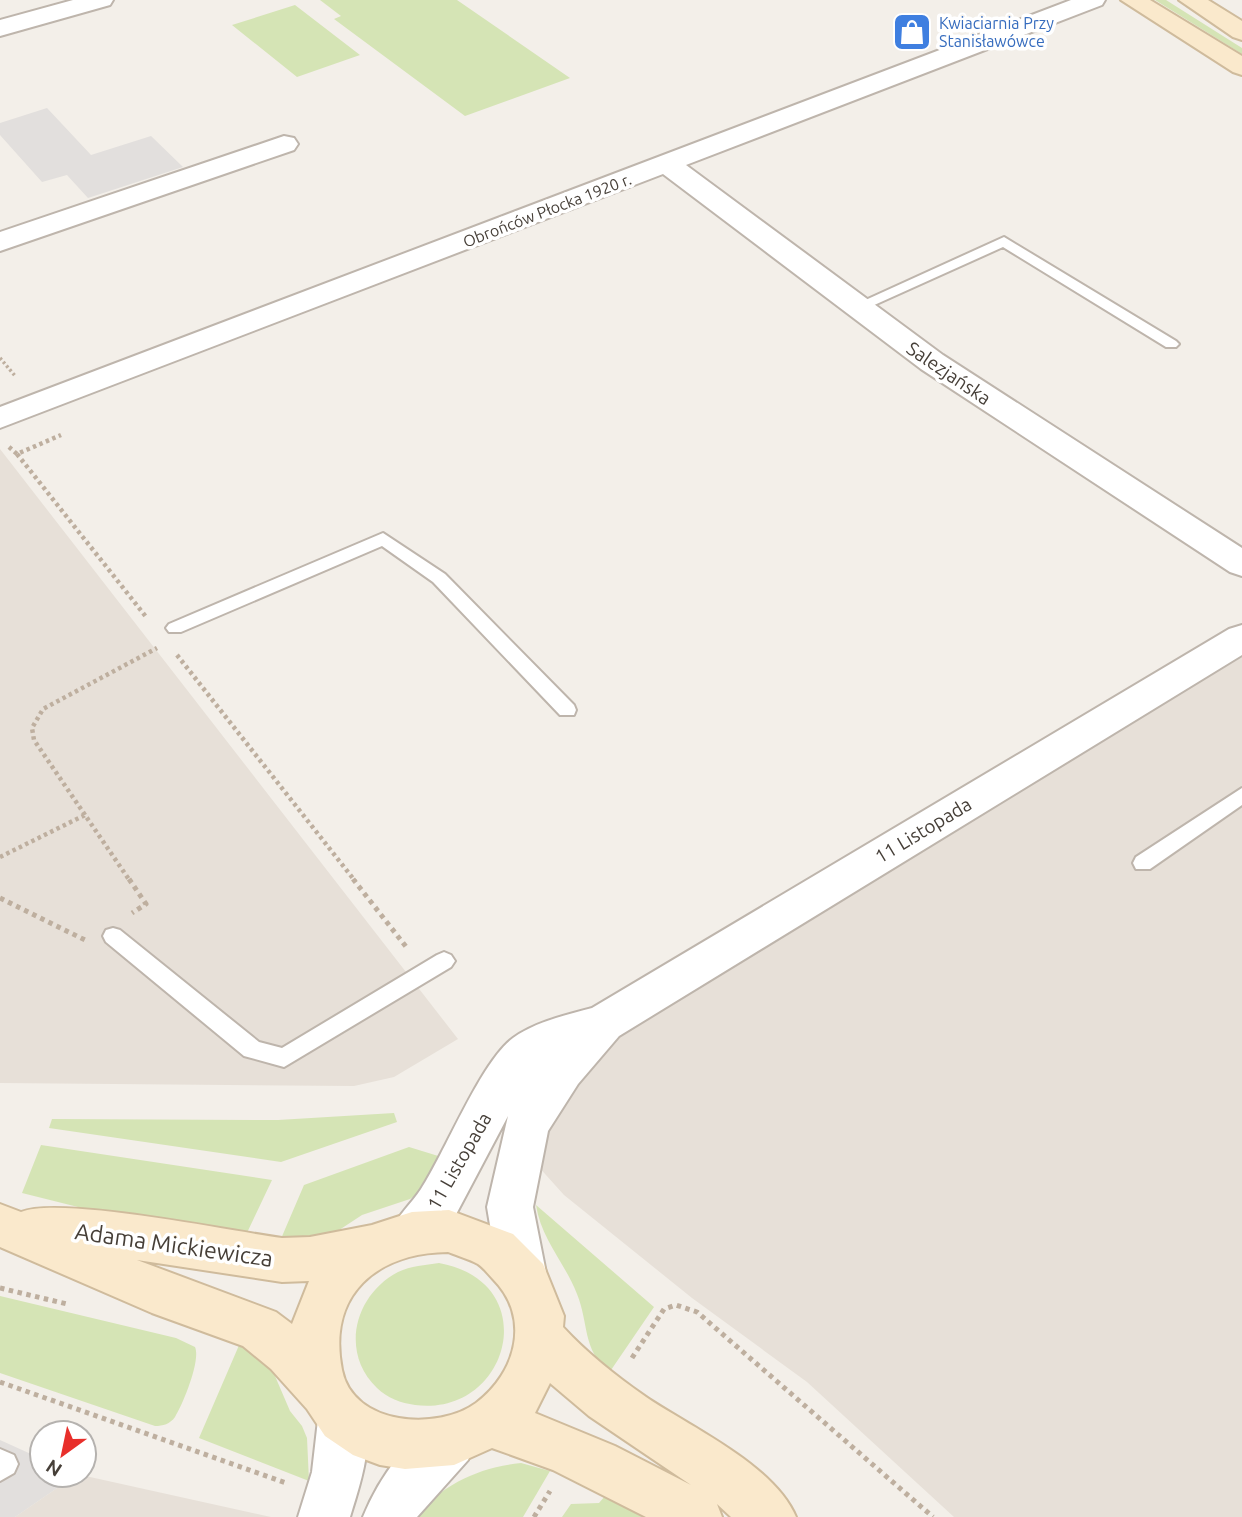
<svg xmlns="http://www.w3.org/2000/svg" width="1242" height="1517" font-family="Ubuntu,sans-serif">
<rect width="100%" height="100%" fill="#f3efe9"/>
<path fill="#e7e0d8" d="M0 449 458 1039 394 1077 354 1086 0 1083Z
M1242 657V1517H954L807 1382 692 1298 564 1195 537 1165 543 1125 625 1026Z
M76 1475H81L271 1517H15Z"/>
<path fill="#d5e4b5" d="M320 0H457L570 78 465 116 334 19 341 16Z
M1155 0H1166L1242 48V54Z
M295 5 360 55 297 77 232 25Z
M394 1113 397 1122 281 1162 49 1128 52 1119 278 1120Z
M41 1145 272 1180 245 1237 90 1210 22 1193Z
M409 1147 448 1159 430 1184 410 1199 362 1215 327 1238 280 1241 304 1185Z
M536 1205 654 1307 609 1373C582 1348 589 1324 577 1294 565 1263 541 1239 536 1205Z
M439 1263C545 1282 510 1417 415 1405 401 1403 387 1398 377 1388 340 1353 354 1295 398 1272 411 1266 425 1265 439 1263Z
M0 1296 176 1338 195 1347C201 1360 183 1404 175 1417 170 1424 163 1426 155 1426L0 1373Z
M240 1343 269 1362 290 1411 302 1426 307 1438 309 1481 199 1438Z
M521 1463 550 1471 523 1517H414C444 1484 477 1468 521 1463Z
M605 1496 642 1517H562L571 1504 599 1503Z"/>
<path fill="#e2dfdd" d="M47 108 91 155 151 136 183 167 88 198 67 175 42 182 0 135V123Z
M0 1440 42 1459V1475H76L15 1517H0Z"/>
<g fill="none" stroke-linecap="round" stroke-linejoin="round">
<defs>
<path id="lane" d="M1004 237 1176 341 1179 344 1176 347H1166L1003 247 861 311H851L848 308Z
M383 533 445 574 574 705 576 710 574 715H560L433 582 382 546 181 632H169L166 628 169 624Z
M1242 788V805L1150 869H1136L1133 863 1136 857Z
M113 928 120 930 259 1042 282 1048 437 955 444 952 451 955 455 961 451 967 284 1067 244 1056 106 942 103 936 106 930Z
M0 1449 14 1455 18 1464 14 1473 0 1481Z"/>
<path id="street" d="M73 0H113L110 5 0 36V20Z
M1071 0H1105L1102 5 686 165 943 355 1242 548V576L1230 572 921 369 663 174 0 428V407Z
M284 136 294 138 298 144 294 150 0 251V232Z
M1242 625V655L619 1036 578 1084 548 1131 533 1207 546 1273 539 1289 522 1295 505 1289 498 1273 487 1207 508 1116 453 1220 431 1247 414 1253 397 1247 390 1232C398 1215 411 1204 421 1189 446 1151 480 1063 513 1038 535 1022 566 1015 592 1008L1229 629Z
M343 1395 361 1403C376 1439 361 1481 350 1517H298L312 1472 318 1420 325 1403Z
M450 1417 468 1424 475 1442 468 1460 417 1517H363C379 1478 409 1433 450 1417Z"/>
<path id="secondary" d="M1121 0H1150L1242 56V75L1233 72Z
M1179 0H1208L1242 21V40L1233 37Z
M0 1204 21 1212C61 1196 230 1231 282 1238L310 1237 372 1225 412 1212 449 1210 513 1234 543 1264 564 1316 563 1327C588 1354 616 1376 646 1397 692 1428 774 1465 796 1517H731L717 1504 722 1517H646L553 1470 492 1448 454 1465 405 1469 380 1465 353 1455 325 1436 307 1409 271 1369 243 1346 152 1313 0 1247ZM448 1252C458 1256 469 1259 478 1264 484 1268 488 1274 493 1279 531 1317 517 1372 476 1403 438 1431 353 1426 342 1370 327 1294 377 1253 448 1252ZM137 1260 282 1282 309 1281 292 1324 276 1312ZM550 1383 589 1416 691 1485 615 1446 535 1413Z"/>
</defs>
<use href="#lane" stroke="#beb5ac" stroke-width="4"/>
<use href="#street" stroke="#beb5ac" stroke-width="4"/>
<use href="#secondary" stroke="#cfbb9c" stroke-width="4"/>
<path stroke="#beaf9f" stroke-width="3.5" stroke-dasharray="2.5 2.5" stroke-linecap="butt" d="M0 358 16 377"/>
<path stroke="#beaf9f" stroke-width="4.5" stroke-dasharray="3.5 3.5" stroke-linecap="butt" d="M9 447 17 454 61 435
M17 454 147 618
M177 655 355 881
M85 815 34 740 32 728 43 709 157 648
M0 857 85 815 130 881"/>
<path stroke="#beaf9f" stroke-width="5" stroke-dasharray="4.5 4.5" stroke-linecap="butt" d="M129 879 146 904 132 913
M353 879 407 948
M0 898 85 940
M0 1288 67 1304
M632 1358 664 1309 676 1305 697 1312 933 1517
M0 1382 286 1483
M534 1517 550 1491"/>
<use href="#lane" fill="#fff" fill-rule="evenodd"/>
<use href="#street" fill="#fff" fill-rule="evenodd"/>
<use href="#secondary" fill="#fae9cc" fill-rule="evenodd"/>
</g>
<defs>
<symbol id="shop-square" viewBox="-11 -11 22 22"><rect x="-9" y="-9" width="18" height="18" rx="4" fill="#3f7fe0" stroke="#fff"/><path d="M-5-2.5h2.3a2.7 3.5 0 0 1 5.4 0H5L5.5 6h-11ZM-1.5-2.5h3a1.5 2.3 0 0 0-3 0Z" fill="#fff"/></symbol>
</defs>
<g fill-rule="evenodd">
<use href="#shop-square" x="890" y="10" width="44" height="44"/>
</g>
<g text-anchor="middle" stroke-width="7" stroke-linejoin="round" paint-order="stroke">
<g font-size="16" fill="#366cbe" stroke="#fff" text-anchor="start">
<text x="939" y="29">Kwiaciarnia Przy<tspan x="939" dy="18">Stanisławówce</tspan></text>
</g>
<g font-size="16" fill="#463f38" stroke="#fff">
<text transform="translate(547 210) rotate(-21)" y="6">Obrońców Płocka 1920 r.</text>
</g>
<g font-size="19" fill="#463f38" stroke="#fff">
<text transform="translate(949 373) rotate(34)" y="7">Salezjańska</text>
<text transform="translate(923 830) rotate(-31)" y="7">11 Listopada</text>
<text transform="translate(459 1161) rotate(-60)" y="7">11 Listopada</text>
</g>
<g font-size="23" fill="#463f38" stroke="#fff">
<text transform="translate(174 1245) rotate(8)" y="8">Adama Mickiewicza</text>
</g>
</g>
<g transform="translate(63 1454) rotate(213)"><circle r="33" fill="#ffffff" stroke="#b5b2af" stroke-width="2"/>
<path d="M0-5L12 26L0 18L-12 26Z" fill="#e82f2b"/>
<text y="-10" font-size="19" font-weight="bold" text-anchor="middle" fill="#463f38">N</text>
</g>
</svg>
